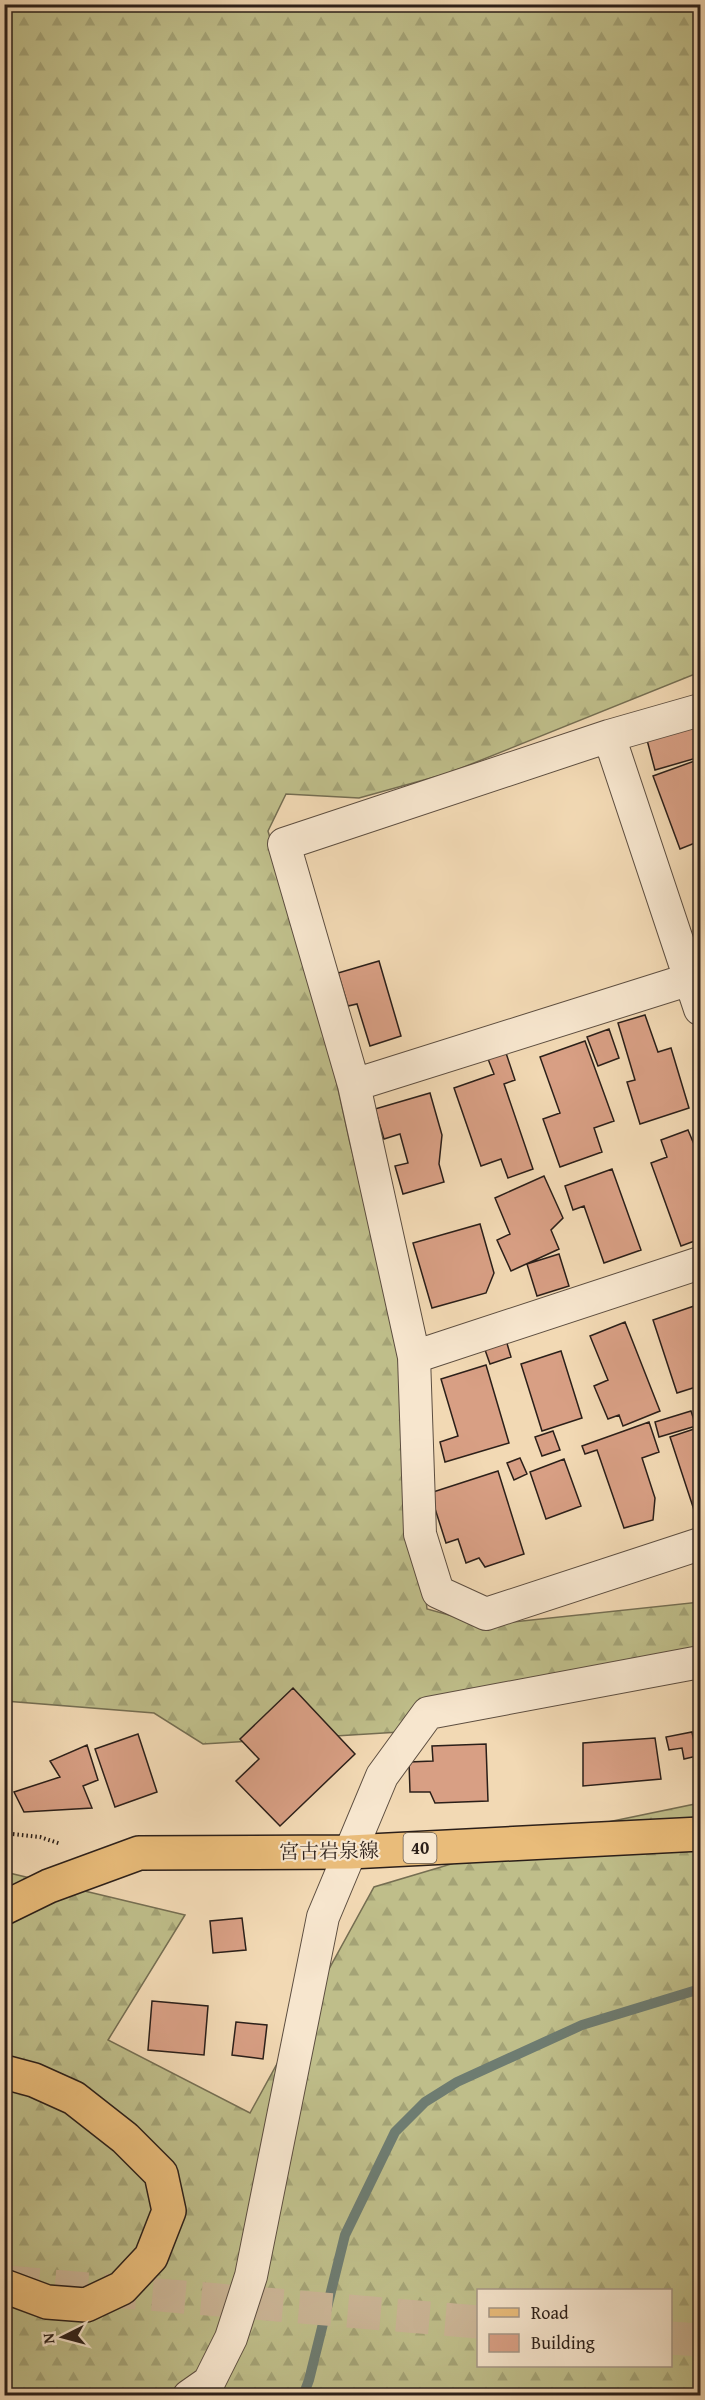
<svg xmlns="http://www.w3.org/2000/svg" width="705" height="2400" font-family="'Gentium Book Plus','Noto Serif JP',serif">
<defs>
<pattern id="forest-firs" width="22" height="20" patternUnits="userSpaceOnUse" patternTransform="scale(1.5)"><rect width="22" height="20" fill="#bfbe8a"/><path d="M5 1l3.5 6h-7zM16 11l3.5 6h-7z" fill="#a4a376"/></pattern>
</defs>
<rect width="100%" height="100%" fill="#f2d9b4"/>
<filter id="stains"><feTurbulence type="fractalNoise" baseFrequency=".00333" numOctaves="4"/><feColorMatrix values="0 0 0 0 .2 0 0 0 0 .09 0 0 0 0 .02 0 0 0 .5 -.17"/></filter>
<radialGradient id="worn" r=".72"><stop offset=".6" stop-color="#630" stop-opacity="0"/><stop offset="1" stop-color="#630" stop-opacity=".3"/></radialGradient>
<path fill="url(#forest-firs)" stroke="#756e52" stroke-width="1.5" fill-rule="evenodd" d="M5 5H700V672L449 773 359 798 286 794 268 831 319 1003 350 1143 387 1287 403 1390 427 1609 485 1625 700 1602V1647L400 1732 203 1744 154 1713 5 1701Z
M700 1803V2395L5 2396V1872L185 1915 108 2040 250 2113 374 1887 555 1833ZM478 2290H670V2366H478Z"/>
<g fill="none" stroke-linecap="round" stroke-linejoin="round">
<path stroke="#6e7c71" stroke-width="10" d="M303 2396 309 2380 345 2235 395 2132 425 2102 457 2082 582 2025 700 1989"/>
</g>
<path fill="#d89f84" stroke="#2b1f19" stroke-width="1.5" d="M694 726 700 757 655 770 647 740Z
M700 759V841L680 849 653 776Z
M379 961 401 1036 370 1046 357 1004 348 1006 338 973Z
M645 1015 658 1052 671 1048 689 1108 640 1124 627 1082 635 1080 618 1023Z
M609 1029 619 1058 598 1066 587 1037Z
M585 1041 614 1121 594 1128 602 1152 560 1167 543 1119 560 1113 540 1057Z
M506 1053 515 1080 504 1084 533 1169 508 1178 501 1159 481 1166 454 1088 494 1074 488 1059Z
M430 1093 442 1135 439 1164 444 1182 403 1194 395 1166 408 1163 400 1134 384 1139 375 1109Z
M688 1130 696 1149 700 1147V1239L681 1246 651 1163 667 1157 661 1140Z
M612 1169 641 1250 604 1263 584 1206 573 1210 565 1186Z
M544 1176 563 1218 551 1230 559 1249 511 1271 497 1240 510 1234 495 1198Z
M480 1224 494 1273 486 1293 432 1308 413 1243Z
M559 1254 569 1286 537 1296 527 1264Z
M697 1305 700 1315V1402L696 1387 677 1393 653 1320Z
M625 1322 660 1411 623 1426 619 1415 608 1419 594 1386 608 1380 590 1336Z
M506 1340 511 1357 490 1364 484 1347Z
M561 1351 582 1418 542 1431 521 1364Z
M486 1365 509 1443 445 1462 440 1442 458 1436 441 1379Z
M691 1411 696 1426 659 1437 655 1422Z
M649 1422 659 1452 642 1458 655 1498 653 1520 624 1528 597 1450 585 1454 582 1446Z
M700 1427V1505L694 1510 670 1437Z
M553 1431 560 1450 542 1456 535 1437Z
M520 1458 527 1474 514 1480 507 1463Z
M564 1459 581 1506 546 1519 530 1472Z
M498 1471 524 1554 485 1567 479 1558 466 1563 458 1539 446 1543 430 1493Z
M293 1688 355 1754 280 1826 236 1781 259 1759 240 1739Z
M692 1732 697 1756 684 1759 682 1748 669 1750 666 1737Z
M138 1734 157 1792 115 1807 95 1749Z
M655 1738 661 1779 583 1786V1743Z
M486 1744 488 1801 435 1803 430 1792H410L409 1762 433 1761 432 1746Z
M87 1745 98 1780 83 1786 92 1808 24 1812 14 1792 60 1777 50 1761Z
M242 1918 246 1950 213 1953 210 1921Z
M152 2001 208 2006 204 2055 148 2050Z
M236 2022 267 2025 263 2059 232 2055Z"/>
<g fill="none" stroke-linecap="round" stroke-linejoin="round">
<path stroke="#cab495" stroke-width="33" stroke-dasharray="33 16" stroke-linecap="butt" d="M6 2282 478 2322
M670 2338 700 2340"/>
<defs>
<path id="minor" d="M700 710 609 736 284 844 354 1085 414 1357 420 1534 438 1592 486 1614 700 1544
M609 736 700 1009
M354 1085 700 976
M414 1357 700 1263
M189 2396 209 2382 231 2338 251 2276 323 1917 382 1776 428 1713 700 1662"/>
<path id="primary" d="M4 1908 49 1886 139 1853 350 1852 700 1834
M4 2072 34 2080 74 2098 125 2138 161 2174 169 2211 151 2257 122 2288 86 2305 47 2302 4 2286"/>
</defs>
<use href="#minor" stroke="#5d4e40" stroke-width="34"/>
<use href="#primary" stroke="#2b1f19" stroke-width="36"/>
<path stroke="#2b1f19" stroke-width="4" stroke-dasharray="1.5 3" stroke-linecap="butt" d="M4 1833 40 1837 61 1844"/>
<use href="#minor" stroke="#f7e6ce" stroke-width="32"/>
<use href="#primary" stroke="#e9bc7a" stroke-width="33"/>
</g>
<g text-anchor="middle" stroke-width="4.5" stroke-linejoin="round" paint-order="stroke">
<rect fill="#f7e6ce" stroke="#685b4f" stroke-width="1.5" x="403.5" y="1833" width="33" height="30" rx="4.5"/>
<g font-size="18" font-weight="bold" fill="#2b1f19">
<text x="420" y="1854">40</text>
</g>
<g font-size="20" fill="#2b1f19" stroke="#f7e6ce">
<text transform="translate(329 1851) rotate(-1)" y="7">宮古岩泉線</text>
</g>
</g>
<rect width="705" height="2400" fill="none" stroke="#f2d9b4" stroke-width="24"/>
<rect x="6" y="6" width="693" height="2388" fill="none" stroke="#2b1f19" stroke-width="3"/>
<rect x="12" y="12" width="681" height="2376" fill="none" stroke="#2b1f19" stroke-width="1.5"/>
<rect x="477" y="2289" width="195" height="78" fill="#f7e6ce" stroke="#a59686" stroke-width="1.5"/>
<rect x="489" y="2308" width="30" height="9" fill="#e9bc7a" stroke="#a59686" stroke-width="1.5"/>
<text x="531" y="2319" font-size="18" fill="#2b1f19">Road</text>
<rect x="489" y="2334" width="30" height="18" fill="#d89f84" stroke="#a59686" stroke-width="1.5"/>
<text x="531" y="2349" font-size="18" fill="#2b1f19">Building</text>
<g transform="translate(63 2337) rotate(264)" stroke="#f7e6ce" stroke-width="4.5" paint-order="stroke">
<path d="M0-4.5L10 22L0 15L-10 22Z" fill="#2b1f19"/>
<text y="-9" font-size="16" font-weight="bold" text-anchor="middle" fill="#2b1f19">N</text>
</g>
<rect width="100%" height="100%" filter="url(#stains)"/>
<rect width="100%" height="100%" fill="url(#worn)"/>
</svg>
